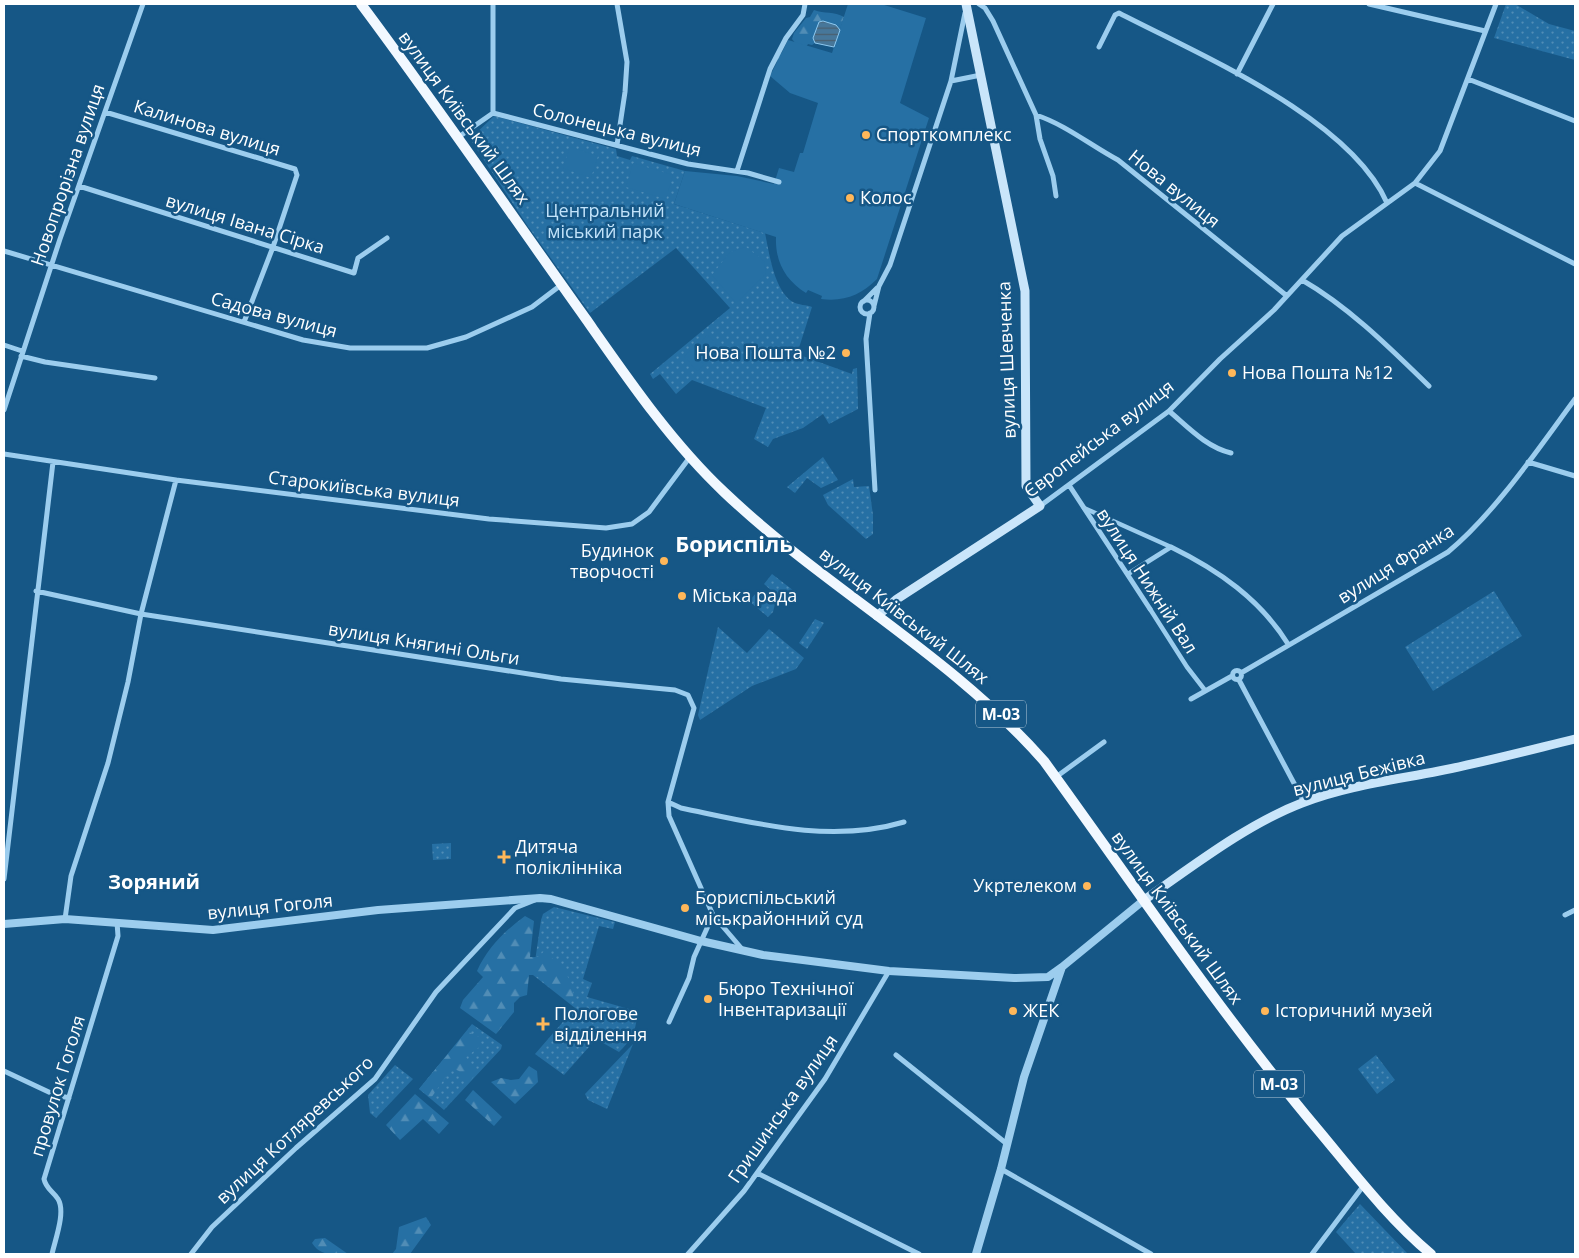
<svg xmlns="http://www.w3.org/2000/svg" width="1579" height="1258" font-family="'Open Sans',sans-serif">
<defs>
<pattern id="green-dots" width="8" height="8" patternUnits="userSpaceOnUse" patternTransform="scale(1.25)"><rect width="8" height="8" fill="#2670a4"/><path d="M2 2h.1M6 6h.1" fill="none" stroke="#518db6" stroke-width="1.8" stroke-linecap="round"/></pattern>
<pattern id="forest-firs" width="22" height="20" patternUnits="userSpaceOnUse" patternTransform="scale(1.25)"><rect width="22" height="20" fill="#2670a4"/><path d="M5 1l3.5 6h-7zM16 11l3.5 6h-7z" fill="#518db6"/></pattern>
<pattern id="water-rules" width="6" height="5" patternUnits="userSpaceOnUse" patternTransform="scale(1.25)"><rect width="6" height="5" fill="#47779a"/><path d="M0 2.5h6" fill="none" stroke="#4a5f6f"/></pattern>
</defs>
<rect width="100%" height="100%" fill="#165786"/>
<path fill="url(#green-dots)" d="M1506 4H1515L1549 24 1575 31V60L1494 38Z
M494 116 616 149 617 156 630 160 632 156 685 171 674 204 765 233C769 252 774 291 793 302 798 305 807 305 812 307L797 354 852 374 853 369 857 368 858 409 829 424 823 414 803 428 773 439 768 447 754 439 766 408 692 380 676 394 660 374 653 379 650 374 730 308 676 248 590 313 527 225 470 139Z
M823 457 838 480 821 488 807 478 795 493 787 487Z
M853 479 854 487 869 486 873 515V534L866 539 828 505 823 495Z
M772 574 794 591 791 595H783L780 598 764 584Z
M758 591 775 604 773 612 768 617 749 601Z
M1494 591 1522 636 1433 691 1405 647Z
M815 619 824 623 807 649 799 643Z
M718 627 747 653 769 629 804 658 796 669 752 686 700 720 698 715Z
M451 843V859L433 860 432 844Z
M554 907 615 922 613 929 599 926 583 979 592 983 587 997 636 1011C639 1027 630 1042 619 1052L596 1039 564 1075 535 1054 575 1008 533 975 541 920 543 914Z
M472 1024 502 1045 501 1049 444 1110 419 1089Z
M633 1044 607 1109 588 1100 585 1094Z
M1376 1055 1395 1080 1377 1094 1358 1069Z
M395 1065 413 1079 376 1118 370 1113 368 1095Z
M1360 1204 1407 1253 1409 1254H1356L1336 1232Z"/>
<path fill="url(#forest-firs)" d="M814 10C824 14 834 11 844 17L840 30 836 25 813 38 815 43 812 45 808 44 806 47 777 62 778 55 797 45 792 39 794 33 806 18 810 17Z
M525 916 534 921 530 957H539L544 951C557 962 581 984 571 1003L535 975H529L527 995 520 997 514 1003V1012L496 1034 460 1008 463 1000 483 977 477 971C487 949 504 931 525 916Z
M467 1031 481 1038V1046L466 1057 475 1070 473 1078 467 1084 459 1071 452 1068 431 1098 419 1089Z
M529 1066 537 1071 538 1082 515 1104 491 1082 501 1078 511 1080 519 1079Z
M473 1090 502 1117 494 1126 465 1100Z
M415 1094 449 1123 439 1134 423 1119 400 1140 386 1125Z
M426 1217 431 1225 410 1254H392L396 1249 399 1227Z
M325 1238 348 1254C333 1254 321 1257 312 1243L315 1239Z"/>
<path fill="#2670a4" d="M848 4H881L926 18 900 103 929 118 877 279C861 295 844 302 821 299L822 296 808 290 806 293C785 280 775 261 776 237L674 204 685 171 737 176 774 184 779 168 794 172 800 153H803L818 103 790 93 770 76 788 40 832 53Z
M570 147 598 156 591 178 563 168Z
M633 163 673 175 666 199 626 187Z
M746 247 764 261 766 274 736 303 712 275 730 252Z
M708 335 721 350 697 371 684 356Z"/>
<path fill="url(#water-rules)" stroke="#8ecaf1" d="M823 21 836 25 840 30 834 47 815 43 813 38 819 22Z"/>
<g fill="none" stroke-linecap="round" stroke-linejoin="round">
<path stroke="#9ccdee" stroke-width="4.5" d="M1084 508 1171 547
M1150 609 1187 667 1204 689"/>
<path stroke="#9ccdee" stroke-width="5" d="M493 4V113
M979 4 985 8 993 21 1036 115 1040 139 1053 176 1056 196
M1369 4 1485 31
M1099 47 1115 15 1119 13C1200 55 1350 118 1387 203
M1237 74 1273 4
M1468 79 1575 121
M951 81 965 13
M105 112 295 169 297 175 273 247 244 322
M1036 115C1066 125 1090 145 1118 160L1287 296
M455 136H460L493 113 688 164 748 173 779 182
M617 145 625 92 627 62 617 4
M737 171 770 69 786 38 803 15 805 4
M1415 183 1575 264
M79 186 354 273 358 258 387 238
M4 251 303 340 350 348H427L466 337 532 307 561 285
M1302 280C1349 307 1390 348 1429 386
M860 307a7 7 0 1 1 14 0a7 7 0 1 1-14 0Z
M864 301 877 288
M874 306 879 286 890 265 951 81 981 75
M870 313 866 339 875 490
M4 345 22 351
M21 356 45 362 155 378
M4 410 60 239 143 4
M1169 411C1188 427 1206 447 1231 453
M4 454 176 480 489 519 606 528 632 524 649 512 690 457
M1528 462 1575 476
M1069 485 1150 609
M1040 506 1169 411 1220 359 1274 310 1342 236 1415 183 1440 151 1496 4
M1128 574 1171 547C1218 570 1260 599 1288 644
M36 591 141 614 561 679 675 690 688 695 694 708 668 802 669 816 713 915 742 949
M1232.5 675a4.5 4.5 0 1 1 9 0a4.5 4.5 0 1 1-9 0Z
M1241 673 1448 552C1495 513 1538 449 1575 399
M1239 680 1304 802
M1191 699 1232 676
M1056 777 1104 742
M668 802 681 808C754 823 830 844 904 822
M4 879 53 462
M1565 915 1575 910
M65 919 71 876 108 763 128 682 141 614 176 480
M669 1022 689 978 694 957 713 915
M896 1055 1007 1144
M4 1071 53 1094 69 1098
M1001 1169 1151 1254
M757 1173 919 1254
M52 1254C55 1240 66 1212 58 1199 53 1191 46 1189 44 1179L118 936 117 922
M191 1254 212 1227 296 1148 375 1079 436 992 515 908 535 900
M688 1254 744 1191 825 1079 889 971
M1312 1254 1364 1185"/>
<path stroke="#9ccdee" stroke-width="8" d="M4 924 65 919 213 930 378 910 540 898 551 899 701 941 763 955 803 960 889 971 1014 978 1048 977 1062 967
M976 1254 1001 1169 1024 1077 1062 967 1144 900"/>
<path stroke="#c9e5fa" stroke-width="9" d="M877 616 897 599 1040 506 1026 486 1025 291 966 4
M1144 900C1193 866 1247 824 1302 803 1345 786 1394 780 1439 771 1485 762 1530 750 1575 739"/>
<path stroke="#f1f8ff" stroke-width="10" d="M361 4C438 107 511 214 586 319 628 379 671 442 724 492 825 588 951 655 1044 761 1134 885 1220 1013 1319 1131 1354 1173 1389 1219 1431 1254"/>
</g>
<g fill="#ffb759" stroke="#165786" stroke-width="2">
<circle cx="866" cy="135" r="5"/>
<circle cx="850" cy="198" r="5"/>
<circle cx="846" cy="353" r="5"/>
<circle cx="1232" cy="373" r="5"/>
<circle cx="664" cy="561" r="5"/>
<circle cx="682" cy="596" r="5"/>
<path d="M501.5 849.5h5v5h5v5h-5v5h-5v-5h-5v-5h5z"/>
<circle cx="1087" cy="886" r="5"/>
<circle cx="685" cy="908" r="5"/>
<circle cx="708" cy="999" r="5"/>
<circle cx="1013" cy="1011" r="5"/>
<circle cx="1265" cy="1011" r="5"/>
<path d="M540.5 1016.5h5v5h5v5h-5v5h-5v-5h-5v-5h5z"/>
</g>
<g text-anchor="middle" stroke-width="5" stroke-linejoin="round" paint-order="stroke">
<g fill="#165786" stroke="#b9cddb" stroke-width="1">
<rect x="976" y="700.5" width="50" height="27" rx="4"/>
<rect x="1254" y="1070.5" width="50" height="27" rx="4"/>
</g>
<g font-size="16" font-weight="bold" fill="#fff">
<text x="1001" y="720">М-03</text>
<text x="1279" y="1090">М-03</text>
</g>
<g font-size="18" fill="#fff" stroke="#165786">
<text transform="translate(464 118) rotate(54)" y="6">вулиця Київський Шлях</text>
<text transform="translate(207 128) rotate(17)" y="6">Калинова вулиця</text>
<text transform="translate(617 130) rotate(14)" y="6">Солонецька вулиця</text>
<text transform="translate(68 175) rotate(-71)" y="6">Новопрорізна вулиця</text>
<text transform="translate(1174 189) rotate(39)" y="6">Нова вулиця</text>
<text transform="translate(245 224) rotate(17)" y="6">вулиця Івана Сірка</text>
<text transform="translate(274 315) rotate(15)" y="6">Садова вулиця</text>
<text transform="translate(1007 360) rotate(-92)" y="6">вулиця Шевченка</text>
<text transform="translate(1099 439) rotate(-37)" y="6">Європейська вулиця</text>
<text transform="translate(364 489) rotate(7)" y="6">Старокиївська вулиця</text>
<text transform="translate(1396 564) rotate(-32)" y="6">вулиця Франка</text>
<text transform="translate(1147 581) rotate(57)" y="6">вулиця Нижній Вал</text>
<text transform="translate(904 616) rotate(38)" y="6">вулиця Київський Шлях</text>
<text transform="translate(424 644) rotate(9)" y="6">вулиця Княгині Ольги</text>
<text transform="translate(1359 774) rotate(-14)" y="6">вулиця Бежівка</text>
<text transform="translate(270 907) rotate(-6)" y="6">вулиця Гоголя</text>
<text transform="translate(1177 918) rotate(54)" y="6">вулиця Київський Шлях</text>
<text transform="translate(58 1086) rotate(-73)" y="6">провулок Гоголя</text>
<text transform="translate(783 1109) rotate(-55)" y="6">Гришинська вулиця</text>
<text transform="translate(295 1130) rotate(-43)" y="6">вулиця Котляревського</text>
</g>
<g font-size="18" fill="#fff" stroke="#165786" text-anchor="start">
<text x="876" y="141">Спорткомплекс</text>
<text x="860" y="204">Колос</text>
<text x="836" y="359" text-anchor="end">Нова Пошта №2</text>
<text x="1242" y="379">Нова Пошта №12</text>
<text x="654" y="557" text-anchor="end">Будинок<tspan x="654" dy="21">творчості</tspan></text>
<text x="692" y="602">Міська рада</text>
<text x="515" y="853">Дитяча<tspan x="515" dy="21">поліклінніка</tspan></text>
<text x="1077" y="892" text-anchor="end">Укртелеком</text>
<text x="695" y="904">Бориспільський<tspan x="695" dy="21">міськрайонний суд</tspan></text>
<text x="718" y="995">Бюро Технічної<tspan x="718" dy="21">Інвентаризації</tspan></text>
<text x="1023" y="1017">ЖЕК</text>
<text x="1275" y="1017">Історичний музей</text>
<text x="554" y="1020">Пологове<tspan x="554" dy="21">відділення</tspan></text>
</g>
<g font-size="18" fill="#c2e3fa" stroke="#165786">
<text x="605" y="217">Центральний<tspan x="605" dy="21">міський парк</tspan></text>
</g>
<g font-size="20" font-weight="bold" fill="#fff" stroke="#165786">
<text x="154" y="889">Зоряний</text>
</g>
<g font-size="22" font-weight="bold" fill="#fff" stroke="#165786">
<text x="734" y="552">Бориспіль</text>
</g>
</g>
<rect width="1579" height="1258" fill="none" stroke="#ffffff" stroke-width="10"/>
</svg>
